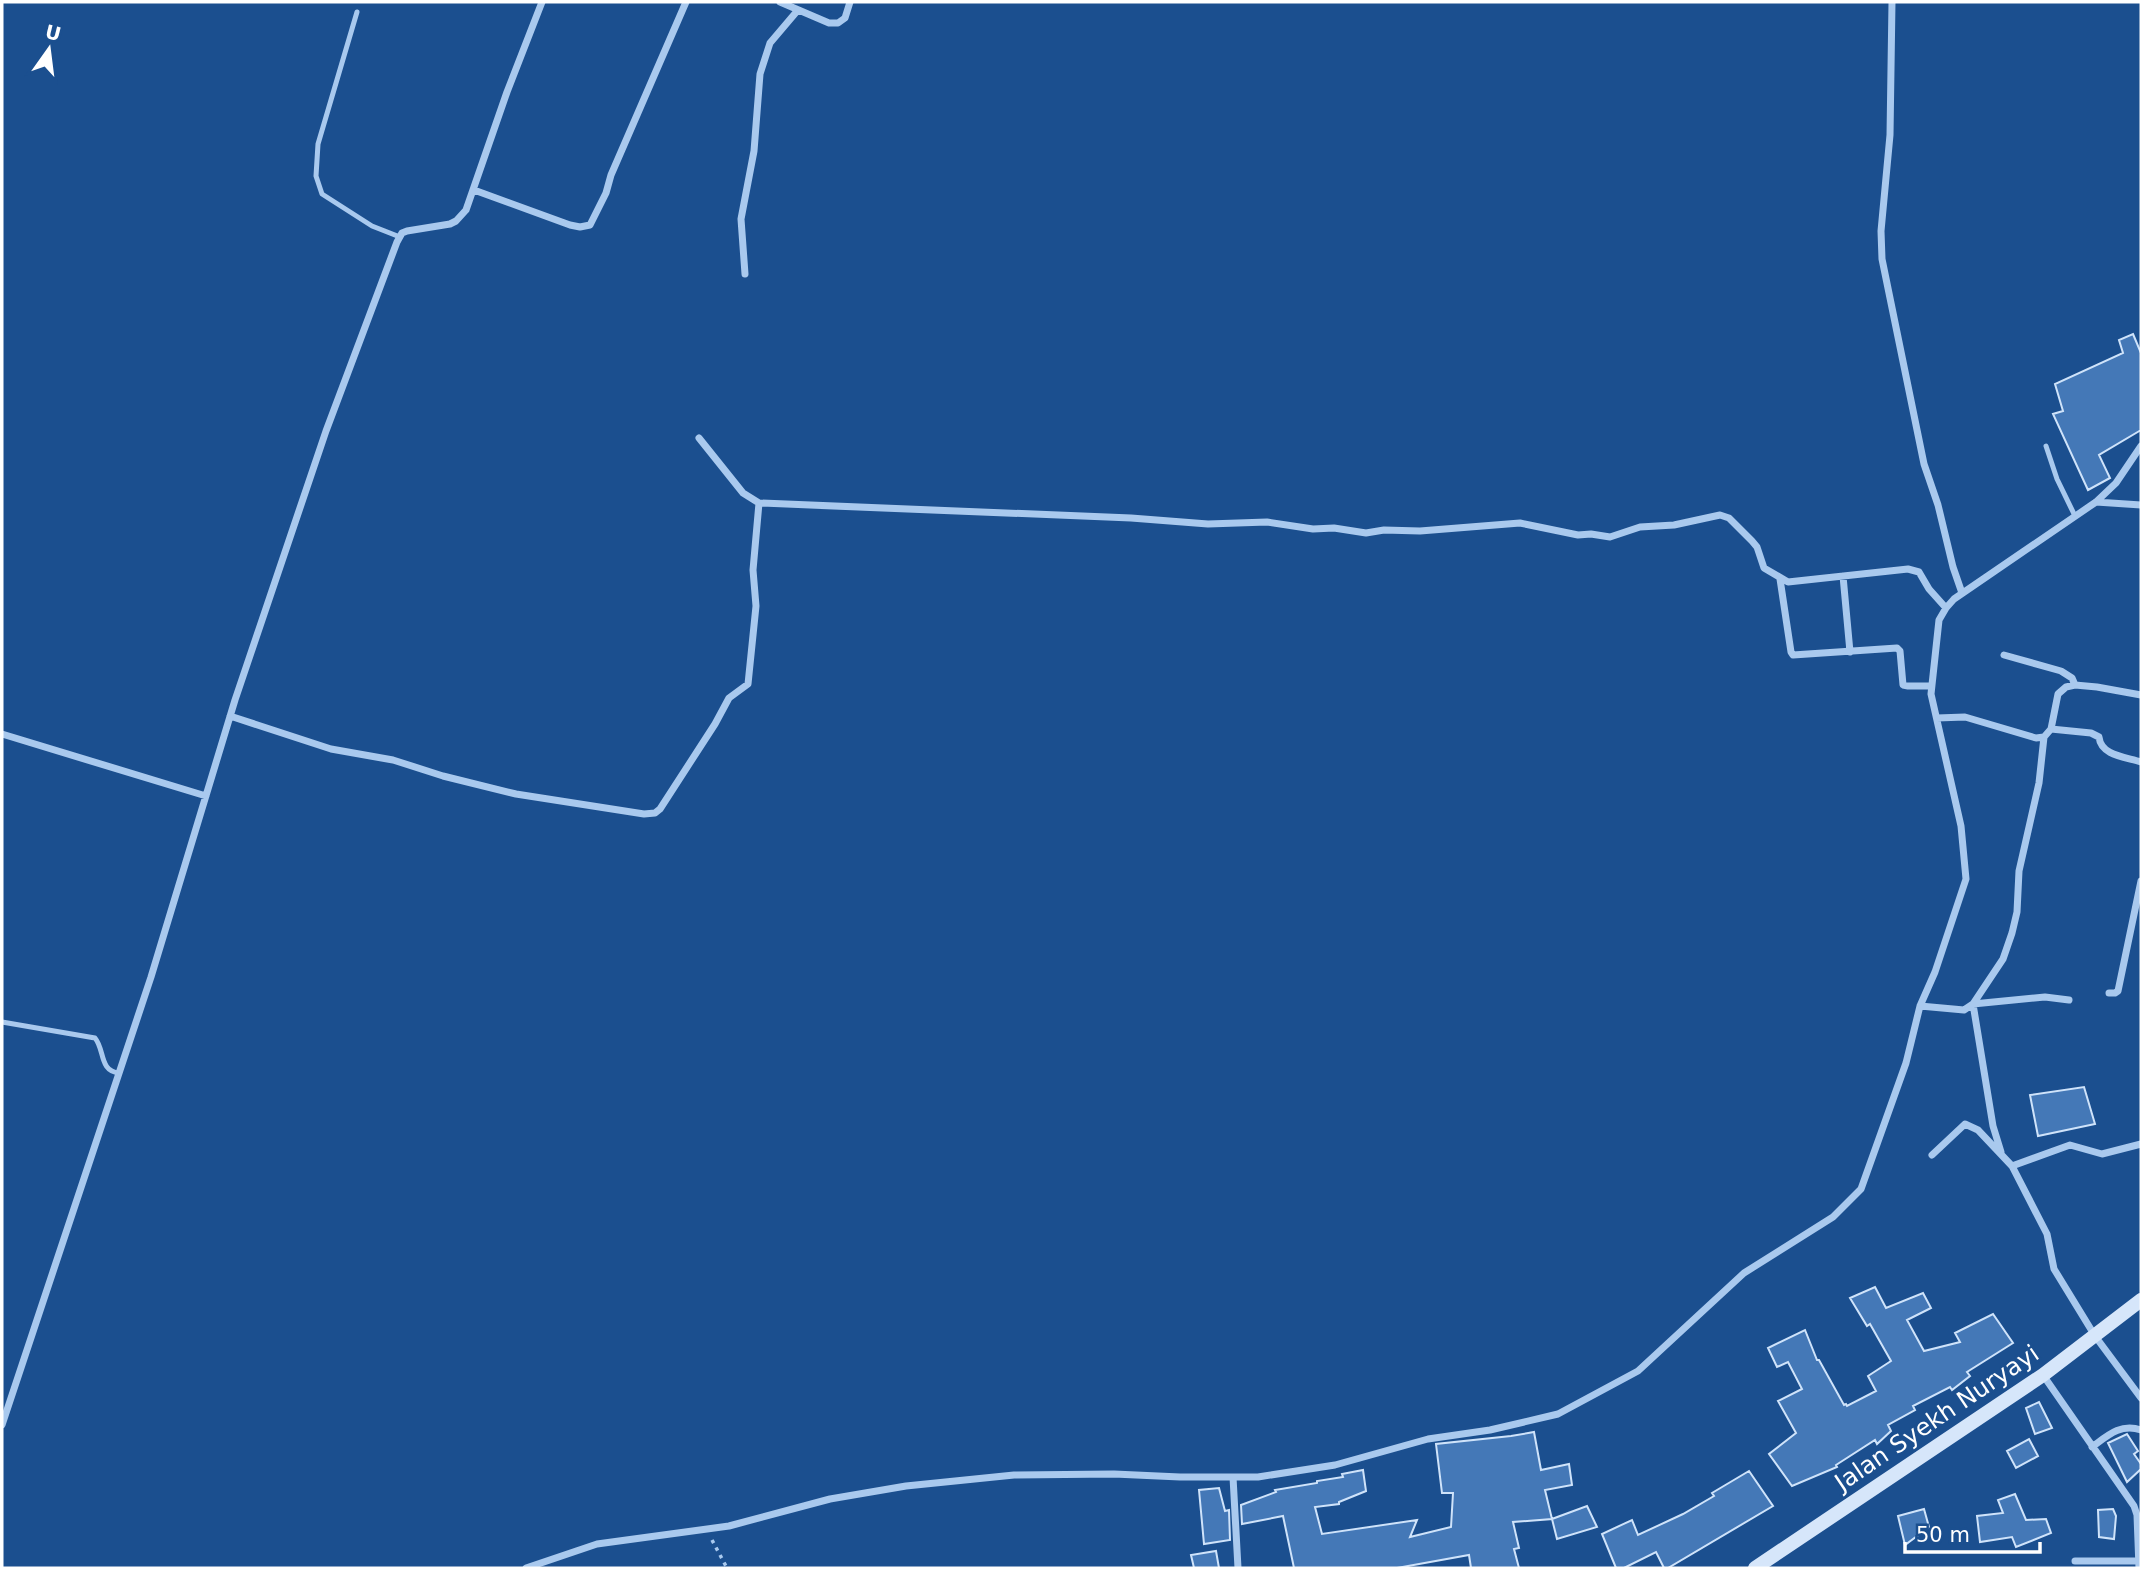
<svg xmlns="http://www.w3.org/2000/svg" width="2143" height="1570" font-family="'DejaVu Sans',sans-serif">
<rect width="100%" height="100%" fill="#1b4f8f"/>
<path fill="#4478b7" stroke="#cfe3fa" stroke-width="2" d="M2133 334 2141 353V430L2099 455 2110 478 2088 490 2053 414 2063 411 2055 384 2123 353 2119 340Z
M2084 1087 2095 1124 2038 1136 2030 1095Z
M1875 1287 1886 1308 1923 1293 1931 1308 1907 1320 1924 1351 1960 1342 1955 1333 1993 1314 2013 1343 1967 1372 1970 1376 1952 1390 1950 1387 1913 1406 1915 1410 1888 1425 1891 1431 1877 1444 1875 1440 1836 1465 1837 1467 1792 1486 1769 1454 1796 1433 1778 1401 1802 1389 1788 1362 1777 1367 1768 1348 1805 1330 1817 1360H1819L1844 1405 1846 1404 1847 1406 1876 1391 1868 1376 1891 1361 1870 1324 1867 1326 1850 1298Z
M2039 1402 2052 1428 2035 1434 2026 1408Z
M1534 1432 1541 1470 1569 1464 1572 1485 1545 1490 1552 1519 1513 1522 1519 1548 1514 1549 1519 1568H1471L1469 1555 1397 1568H1294L1283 1516 1242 1524 1241 1505 1276 1492 1275 1490 1317 1483V1481L1343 1477 1342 1474 1363 1470 1366 1491 1339 1502V1504L1315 1507 1322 1534 1417 1520 1410 1537 1451 1527 1453 1493H1442L1436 1444 1511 1436Z
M2127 1434 2138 1451 2134 1454 2141 1464V1469L2127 1482 2108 1443Z
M2029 1439 2038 1456 2016 1468 2007 1451Z
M1749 1471 1773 1506 1668 1568H1664L1656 1552 1624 1568H1616L1602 1534 1632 1520 1638 1535 1683 1514 1714 1496 1712 1493Z
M1219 1488 1225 1511 1229 1510 1230 1540 1204 1544 1199 1490Z
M2015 1494 2026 1520 2046 1519 2051 1533 2016 1547 2012 1537 1980 1542 1977 1516 2003 1513 1998 1500Z
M1587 1506 1597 1527 1557 1539 1552 1519Z
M1924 1509 1929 1527 1905 1545 1898 1516Z
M2113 1509 2116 1516 2114 1539 2099 1537 2098 1510Z
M1216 1551 1219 1568H1194L1191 1555Z"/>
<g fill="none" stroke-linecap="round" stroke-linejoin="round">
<path stroke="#a9c9ee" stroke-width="3.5" stroke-dasharray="3.5 5" stroke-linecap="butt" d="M712 1540 727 1568"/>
<path stroke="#a9c9ee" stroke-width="5" d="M357 12 318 144 316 176 322 194 372 226 400 237
M2046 446 2057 479 2075 516
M2 1022 95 1038C105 1050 99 1071 119 1073"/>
<path stroke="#a9c9ee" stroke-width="7" d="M780 2 829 23H838L845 18 850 2
M1892 2 1890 135 1881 231 1882 259 1924 464 1938 505 1953 567 1962 593
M474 190 570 225 580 227 590 225 606 193 611 175 686 2
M745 274 741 219 754 151 760 74 770 43 798 10
M699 438 743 493 759 503 1131 518 1208 524 1267 522 1313 529 1334 528 1366 533 1384 530 1420 531 1520 523 1578 535 1591 534 1610 537 1640 527 1674 525 1720 515 1729 518 1752 541 1757 547 1764 568 1788 582 1908 569 1919 572 1929 589 1946 608
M2096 502 2141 505
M1843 576 1850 652
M1780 579 1791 652 1793 655 1897 648 1900 651 1903 685 1908 686H1931
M2004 655 2061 671 2072 678 2075 685
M230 716 331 749 393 760 443 776 516 794 644 814 655 813 660 809 715 724 729 698 748 684 756 606 753 570 759 503
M1937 718 1965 717 2036 738 2044 737
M2051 729 2091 733 2099 737C2101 756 2126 757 2141 762
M2 734 206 796
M2109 993H2115L2118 991 2141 881
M1920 1006 1964 1010 1973 1004 2045 997 2069 1000
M2001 1152 1993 1126 1973 1004 2003 959 2012 933 2017 912 2019 871 2039 783 2044 737 2051 729 2058 694 2066 687 2075 685 2097 687 2141 695
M1932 1155 1965 1124 1978 1130 2012 1166 2047 1234 2054 1269 2095 1336 2141 1398
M2012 1166 2070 1145 2102 1154 2141 1144
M2043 1375 2134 1506 2137 1515 2139 1568
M2 1425 151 977 235 700 326 431 397 242 402 233 407 231 450 224 456 221 466 210 507 92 542 2
M2092 1447C2108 1435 2121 1423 2141 1430
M1233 1477 1238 1568
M2075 1561H2141
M526 1568 597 1544 729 1526 830 1499 906 1486 1014 1475 1114 1474 1180 1477H1258L1335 1465 1428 1439 1490 1430 1558 1414 1638 1371 1744 1273 1833 1217 1861 1189 1906 1063 1920 1006 1935 972 1966 879 1961 826 1931 694 1939 620 1946 608 1954 599 2096 502 2116 483 2141 446"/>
<path stroke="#d6e6fa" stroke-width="14" d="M1755 1568 2043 1375 2141 1300"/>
</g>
<g text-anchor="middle" stroke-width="5" stroke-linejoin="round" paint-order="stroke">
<g font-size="24" fill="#fff" stroke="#1b4f8f">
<text transform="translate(1937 1418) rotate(-34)" y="8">Jalan Syekh Nuryayi</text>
</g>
</g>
<rect width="2143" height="1570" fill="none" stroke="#ffffff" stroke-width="7"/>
<g transform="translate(49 49) rotate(14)" stroke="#1b4f8f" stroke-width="5" paint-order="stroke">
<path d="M0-5L12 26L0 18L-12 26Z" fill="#ffffff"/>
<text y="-10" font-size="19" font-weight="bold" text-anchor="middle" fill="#ffffff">U</text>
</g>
<path d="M1905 1542v10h135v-10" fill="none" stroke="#ffffff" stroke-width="3.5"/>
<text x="1916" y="1542" font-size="21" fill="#ffffff" stroke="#1b4f8f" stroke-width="5" paint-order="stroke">50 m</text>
</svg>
